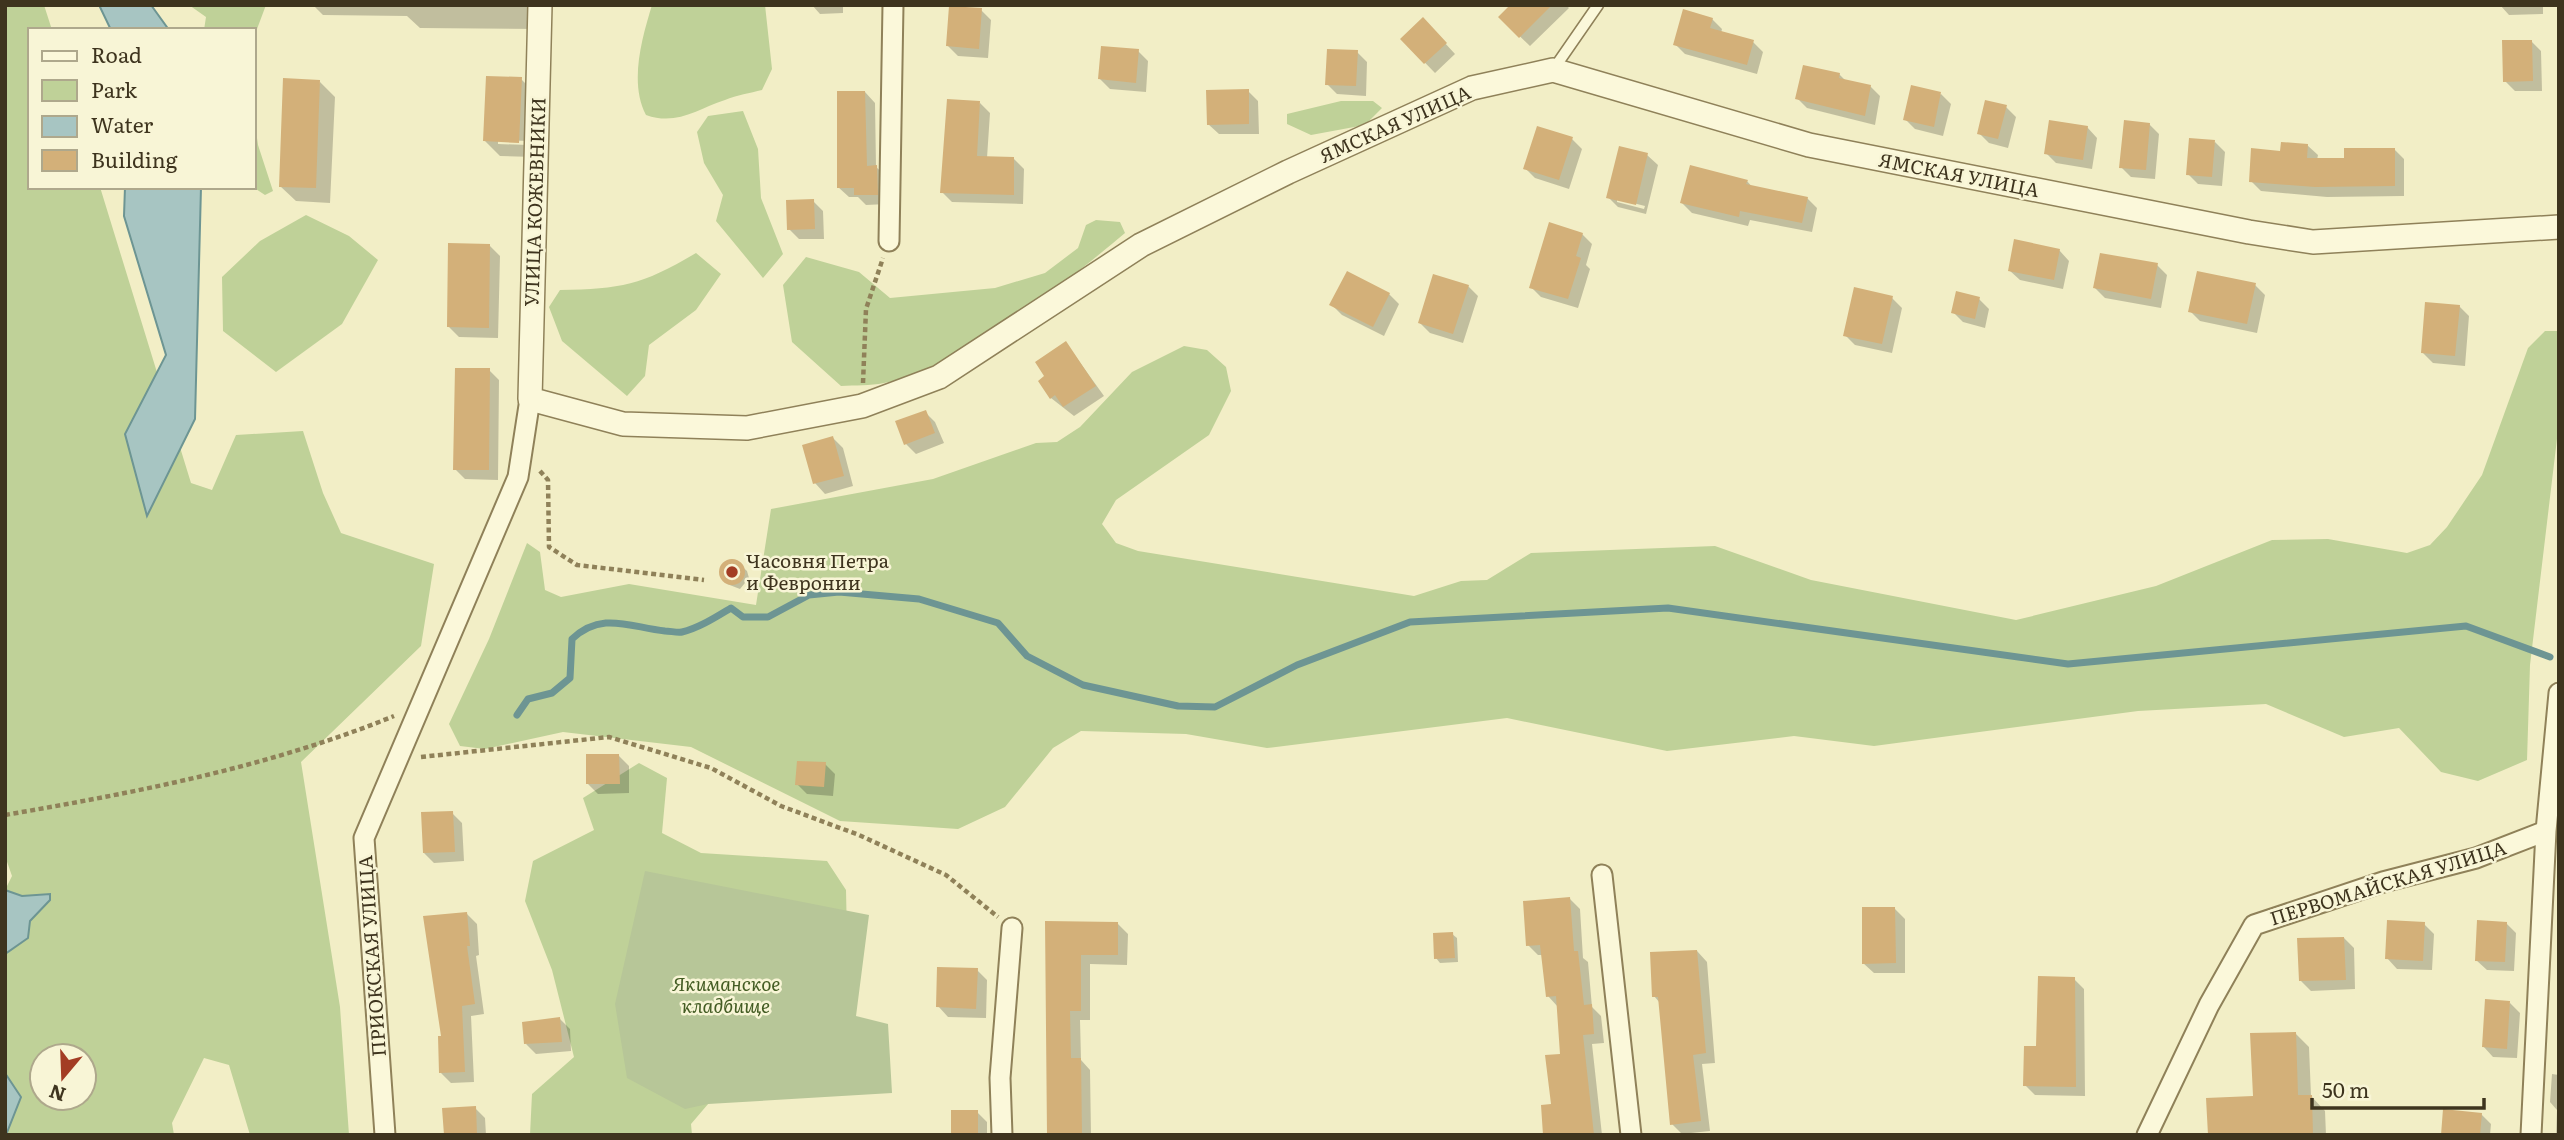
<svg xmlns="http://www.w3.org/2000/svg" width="2564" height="1140" font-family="Literata,serif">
<rect width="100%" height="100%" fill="#f2eec6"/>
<path fill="#bfd198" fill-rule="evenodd" d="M5 5H44L52 30H30V187H100L191 483 212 490 236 435 303 431 323 493 341 533 434 564 421 646 301 762 340 1007 349 1135H250L229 1065 204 1058 172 1123 174 1135H5L21 1097 5 1073V954L28 938 29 921 49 894 22 896 5 890 12 876 5 856ZM42 1056H84V1098H42Z
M189 5H266L254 37V30H204L206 17Z
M652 5H765L772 69 762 90C750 93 737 95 725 100 697 109 677 126 646 115 629 83 642 38 652 5Z
M1341 101H1373L1382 108 1365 125 1311 135 1287 124V114Z
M743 111 758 149 761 198 783 254 763 278 716 221 723 195 704 163 697 132 708 116Z
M254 117 258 145 273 191 265 195 253 187Z
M306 215 349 236 378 260 342 324 276 372 223 331 222 277 260 241Z
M1096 220 1120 222 1125 233C1063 285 963 365 884 383 870 386 855 385 841 386L792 342 783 285 806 257 859 272 890 298 995 288 1045 273 1078 248 1086 225Z
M696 253 721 274 696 310 649 345 645 376 627 396 562 341 549 307 560 290C622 289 642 285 696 253Z
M2545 331H2559V422L2530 665 2527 760 2478 781 2441 772 2399 728 2344 737 2266 704 2138 711 1874 746 1794 736 1667 751 1507 718 1267 748 1186 734 1081 731 1053 748 1005 807 958 829 840 821 691 747 563 732 485 749 460 746 449 724 489 639 527 543 540 552 545 590 561 597 629 584 756 605 771 509 933 479 1036 443 1057 442 1080 427 1132 372 1184 346 1207 350 1226 367 1231 391 1209 435 1116 500 1102 524 1116 543 1138 551 1414 596 1461 581 1487 580 1531 553 1715 546 1811 580 2016 620 2156 586 2272 540 2328 539 2407 553 2430 545 2447 527 2482 475 2528 348Z
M639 763 667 778 662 833 701 853 827 861 846 890 848 985 726 1083 691 1124 692 1135H530L532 1094 574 1057 552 970 525 901 533 861 594 830 583 798Z"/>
<path fill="#b7c698" d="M645 871 869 915 856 1016 888 1024 892 1093 708 1104 685 1109 627 1078 615 1004Z"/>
<path fill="#a7c5c2" stroke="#6d9593" stroke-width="2" d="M99 5H151L169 30H111Z
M125 187H201L195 419 147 516 125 434 166 355 124 216Z
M5 890 22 896 50 894V900L30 921 28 938 5 954Z
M5 1073 21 1097 6 1135 5 1134Z"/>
<path fill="#0003" fill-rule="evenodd" d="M313 5H536V29L420 28 407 16 323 15Z
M812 5H843V13L820 14Z
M1512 5H1566L1569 8 1530 46 1500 17Z
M2500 5H2543V14L2509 15Z
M981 10 991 20 988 58 958 56 948 46Z
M1712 19 1722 29 1721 33 1753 42 1763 52 1757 74 1685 54 1675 44Z
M1433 30 1455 54 1435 73 1402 39Z
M2531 41 2541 51 2542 91H2515L2505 81Z
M1138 51 1148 61 1146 92 1110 89 1100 79Z
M1357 52 1367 62 1366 96 1337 94 1327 84Z
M1839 74 1846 81 1870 86 1880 96 1875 125 1807 108 1797 98Z
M521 79 536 94 534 157 500 156 485 141ZM498 140 528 141V145L498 144Z
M320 82 335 97 330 203 296 201 280 186Z
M1248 91 1258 101 1259 134H1219L1208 124Z
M865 92 875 103 876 167 887 177V204L866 205 858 197H849L838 187Z
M1941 94 1951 104 1943 136 1915 129 1905 119Z
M980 103 990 113 987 158 1014 159 1024 169 1023 204 952 202 942 192Z
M2006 107 2016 117 2008 148 1989 143 1979 133Z
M2149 124 2159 134 2155 179 2131 177 2121 167Z
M2087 127 2097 138 2092 169 2056 163 2046 153Z
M1572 139 1582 149 1569 189 1535 178 1525 168Z
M2215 142 2225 152 2222 186 2198 184 2188 174Z
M2307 145 2318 155 2317 160H2346L2394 149 2404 159V196L2327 197 2261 191 2251 181 2282 153Z
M1647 155 1658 165 1646 214 1618 207 1608 197ZM1617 199 1645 206 1644 209 1617 202Z
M1747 181 1753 188 1807 198 1817 208 1812 232 1750 220 1748 226 1692 213 1682 203Z
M813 201 823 211 824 239H799L789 229Z
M1582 234 1592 244 1586 265 1590 269 1578 308 1541 297 1531 287Z
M490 246 500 256 498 338 459 337 449 327Z
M2059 250 2069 261 2063 289 2020 280 2009 270Z
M2157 265 2167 275 2161 308 2105 298 2095 288Z
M1347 273 1389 294 1399 304 1384 336 1342 315 1332 305Z
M2255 285 2265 295 2257 333 2200 321 2190 311Z
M1468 286 1478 296 1463 343 1430 333 1420 323Z
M1892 298 1902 308 1892 353 1855 345 1845 335Z
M1979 299 1989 309 1985 328 1963 322 1953 312Z
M2459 306 2469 316 2465 366 2433 363 2423 353Z
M1066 343 1104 396 1074 416 1051 398 1047 377Z
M489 370 499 380 498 480 465 479 455 469Z
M925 412 935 422 944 443 916 454 906 444Z
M833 438 843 448 853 486 825 494 815 483Z
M736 561 747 571 749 578 740 589 727 584 720 571 722 565Z
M619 756 629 766V793L598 794 588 784Z
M825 764 835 774 833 796 807 794 797 784Z
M452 813 462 823 464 861 434 863 424 853Z
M1570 899 1580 909 1583 958 1588 962 1592 1007 1601 1016 1604 1043 1592 1044 1602 1135H1545L1562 1055 1558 1007 1548 996 1543 955H1538L1528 945Z
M1895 909 1905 919V973H1874L1863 963Z
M467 914 477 924 479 955 476 956 484 1014 471 1016 474 1082 451 1083 441 1073Z
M1047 923 1118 924 1128 934 1127 965 1090 964V1020H1080L1081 1060 1090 1070 1091 1135H1048Z
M2506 923 2516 933 2514 971 2487 970 2476 960Z
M2424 924 2434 934 2432 970 2397 969 2387 958Z
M1452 934 1457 938 1458 962 1440 963 1436 958Z
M2344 938 2354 948 2355 989 2311 991 2301 981Z
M1697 951 1707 962 1715 1063 1702 1064 1710 1131 1682 1134 1672 1124 1660 1003 1654 996Z
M977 970 987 980 986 1018 948 1017 938 1006Z
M2074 979 2084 989 2085 1096 2035 1095 2025 1085 2038 1048Z
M2510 1003 2520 1013 2517 1058 2493 1057 2483 1046Z
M560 1019 570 1029 571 1051 536 1054 526 1044Z
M2295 1033 2309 1047 2311 1096 2325 1111 2326 1135H2209L2255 1098Z
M2552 1074 2559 1075V1135H2556L2557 1110 2550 1102Z
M475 1108 485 1118 486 1135H446Z
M977 1112 987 1122V1135H953Z
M2481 1114 2491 1124 2490 1135H2442Z"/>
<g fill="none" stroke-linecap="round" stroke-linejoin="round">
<path stroke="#6d9593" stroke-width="7" d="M517 715 528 699 552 693 570 678 572 639C602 611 629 627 665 631 670 631 678 633 682 632 699 628 716 617 731 608L743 617H768L809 595 839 592 919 599 998 623 1027 656 1083 685 1178 706 1215 707 1297 665 1410 622 1668 608 2068 664 2466 626 2550 657"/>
</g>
<path fill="#d3b079" d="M1510 5H1552L1519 38 1498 17Z
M949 6 982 8 979 49 946 46Z
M1683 9 1713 18 1710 28 1754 40 1747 65 1673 45Z
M1423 17 1447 43 1424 64 1400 39Z
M2502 40H2532L2533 81 2503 82Z
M1101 46 1139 49 1136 83 1098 79Z
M1327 49 1358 50 1356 86 1325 85Z
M1803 65 1840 73 1839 78 1871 85 1865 116 1795 99Z
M486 76 522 77 519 143 483 141Z
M283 78 320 80 316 188 279 187Z
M1911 85 1941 92 1934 127 1903 120Z
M1249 89V124L1207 125 1206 90Z
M837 91H865L867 166 877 165 878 195H854V188H837Z
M947 99 980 101 977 156 1014 157V195L940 193Z
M1985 100 2007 105 1998 139 1977 134Z
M2049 120 2088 126 2083 160 2044 154Z
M2124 120 2150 123 2146 170 2119 168Z
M1537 126 1573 137 1559 180 1523 169Z
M2189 138 2215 140 2212 177 2186 175Z
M2281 142 2308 144 2307 158H2344V148H2395V186L2315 187 2249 182 2251 148 2280 151Z
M1619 146 1648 153 1636 205 1606 198Z
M1690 165 1748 180 1746 184 1808 197 1802 223 1740 211 1739 217 1680 203Z
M814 199 815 229 787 230 786 200Z
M1549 222 1583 233 1576 256 1581 258 1568 299 1529 288Z
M2014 239 2060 249 2054 280 2008 271Z
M448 243 490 244 489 328 447 327Z
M2100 253 2158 263 2151 299 2093 288Z
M1347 271 1390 293 1373 327 1329 305Z
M2197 271 2256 283 2247 324 2188 312Z
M1433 274 1469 285 1453 334 1418 323Z
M1854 287 1893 296 1882 344 1843 336Z
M1956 291 1980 297 1975 319 1951 313Z
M2425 302 2460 305 2455 356 2421 353Z
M1066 341 1096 386 1063 407 1055 395 1050 399 1038 381 1044 376 1035 362Z
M455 368H490L489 470H453Z
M926 410 935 433 904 445 895 421Z
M833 436 844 476 813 484 802 445Z
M719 572a13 13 0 1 1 26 0a13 13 0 1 1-26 0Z
M586 754H619L620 784H586Z
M797 761 826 762 824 787 795 785Z
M453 811 455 852 423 853 421 812Z
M1570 897 1574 951H1578L1584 1005 1592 1004 1594 1034 1583 1035 1594 1135H1543L1541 1105 1551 1104 1545 1055 1560 1054 1556 996 1546 997 1540 945 1526 946 1523 901Z
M1862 907H1895L1896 963 1862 964Z
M467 912 470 946H467L475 1004 462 1006 465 1072 439 1073 438 1036H441L423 916Z
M2387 920 2425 922 2423 961 2385 959Z
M2477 920 2507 922 2505 962 2475 961Z
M1045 921 1118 922V955H1081V1011H1070L1071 1058H1081L1082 1135H1047Z
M1453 932 1455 958 1434 959 1433 933Z
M2344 937 2346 980 2299 981 2297 938Z
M1697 950 1706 1053 1693 1055 1701 1121 1670 1125 1658 997H1652L1650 952Z
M937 967 978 968 976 1009 936 1007Z
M2038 976 2075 977 2076 1087 2023 1086 2024 1046H2036Z
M2485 999 2510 1001 2507 1049 2482 1047Z
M560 1017 562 1042 524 1044 522 1022Z
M2296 1032 2298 1095H2312L2313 1135H2208L2206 1098 2253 1096 2250 1033Z
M476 1106 477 1135H444L442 1108Z
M2443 1109 2482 1113 2480 1135H2441Z
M951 1110H978V1135H951Z"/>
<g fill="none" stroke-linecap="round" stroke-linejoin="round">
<defs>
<path id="service" d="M1553 70 1598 5"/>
<path id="minor" d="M889 241 893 5
M1602 875 1631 1135
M385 1135 364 838 518 477 530 399
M1002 1135 1000 1078 1012 928
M2147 1135 2209 1005 2254 925 2383 882 2476 858 2546 831
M2531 1135 2546 831 2559 693"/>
<path id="tertiary" d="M540 5 530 399 623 424 747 428 862 406 939 377 1141 245 1288 172 1472 88 1553 70 1809 145 2249 232 2313 242 2559 227"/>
</defs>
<use href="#service" stroke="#8f8159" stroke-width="13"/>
<use href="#minor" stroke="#8f8159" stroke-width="23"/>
<use href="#tertiary" stroke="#8f8159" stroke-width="26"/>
<path stroke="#8f8159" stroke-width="4.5" stroke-dasharray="5 3.5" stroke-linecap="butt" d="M863 383 866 309 883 258
M540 471 548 480 549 547 577 565 704 580
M421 757 609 737 711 768 781 806 859 835 946 875 998 917
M5 815C138 792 269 767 394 716"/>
<use href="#service" stroke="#fbf8da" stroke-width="10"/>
<use href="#minor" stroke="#fbf8da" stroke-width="19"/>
<use href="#tertiary" stroke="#fbf8da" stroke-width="23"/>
</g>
<circle fill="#a33d24" stroke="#f8f5d6" stroke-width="2.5" cx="732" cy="572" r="7"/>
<g text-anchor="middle" stroke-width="5" stroke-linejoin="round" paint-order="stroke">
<g font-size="19" fill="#3e341e" stroke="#f8f5d6">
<text transform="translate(1395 124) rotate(-24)" y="7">ЯМСКАЯ УЛИЦА</text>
<text transform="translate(1959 175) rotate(11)" y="7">ЯМСКАЯ УЛИЦА</text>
<text transform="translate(535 202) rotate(-88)" y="7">УЛИЦА КОЖЕВНИКИ</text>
<text transform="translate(2388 883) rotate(-17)" y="7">ПЕРВОМАЙСКАЯ УЛИЦА</text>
<text transform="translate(372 956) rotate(-94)" y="7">ПРИОКСКАЯ УЛИЦА</text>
</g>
<g font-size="19" fill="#3e341e" stroke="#f8f5d6" text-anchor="start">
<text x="746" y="568">Часовня Петра<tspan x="746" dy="22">и Февронии</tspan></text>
</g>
<g font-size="19" font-style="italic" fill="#435c23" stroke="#f8f5d6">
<text x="726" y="991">Якиманское<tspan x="726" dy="22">кладбище</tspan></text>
</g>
</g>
<rect width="2564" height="1140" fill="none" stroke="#3e341e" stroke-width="14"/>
<rect x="28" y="28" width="228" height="161" fill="#f8f5d6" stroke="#aea88c" stroke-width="2"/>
<rect x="42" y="51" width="35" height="10" fill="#fbf8da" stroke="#aea88c" stroke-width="2"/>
<text x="91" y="63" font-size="21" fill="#3e341e">Road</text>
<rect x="42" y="80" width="35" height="21" fill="#bfd198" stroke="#aea88c" stroke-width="2"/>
<text x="91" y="98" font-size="21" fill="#3e341e">Park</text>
<rect x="42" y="116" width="35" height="21" fill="#a7c5c2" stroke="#aea88c" stroke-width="2"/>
<text x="91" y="133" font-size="21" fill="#3e341e">Water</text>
<rect x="42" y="150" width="35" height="21" fill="#d3b079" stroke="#aea88c" stroke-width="2"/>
<text x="91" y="168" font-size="21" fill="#3e341e">Building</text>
<g transform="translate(63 1077) rotate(199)"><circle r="33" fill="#f8f5d6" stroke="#aea88c" stroke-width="2"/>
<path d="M0-5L12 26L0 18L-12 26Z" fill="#a33d24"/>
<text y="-10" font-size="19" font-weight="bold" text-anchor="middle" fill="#3e341e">N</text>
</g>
<path d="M2312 1098v10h172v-10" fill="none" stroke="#3e341e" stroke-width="3.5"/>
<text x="2322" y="1098" font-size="21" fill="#3e341e" stroke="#f8f5d6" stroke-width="5" paint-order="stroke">50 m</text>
</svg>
